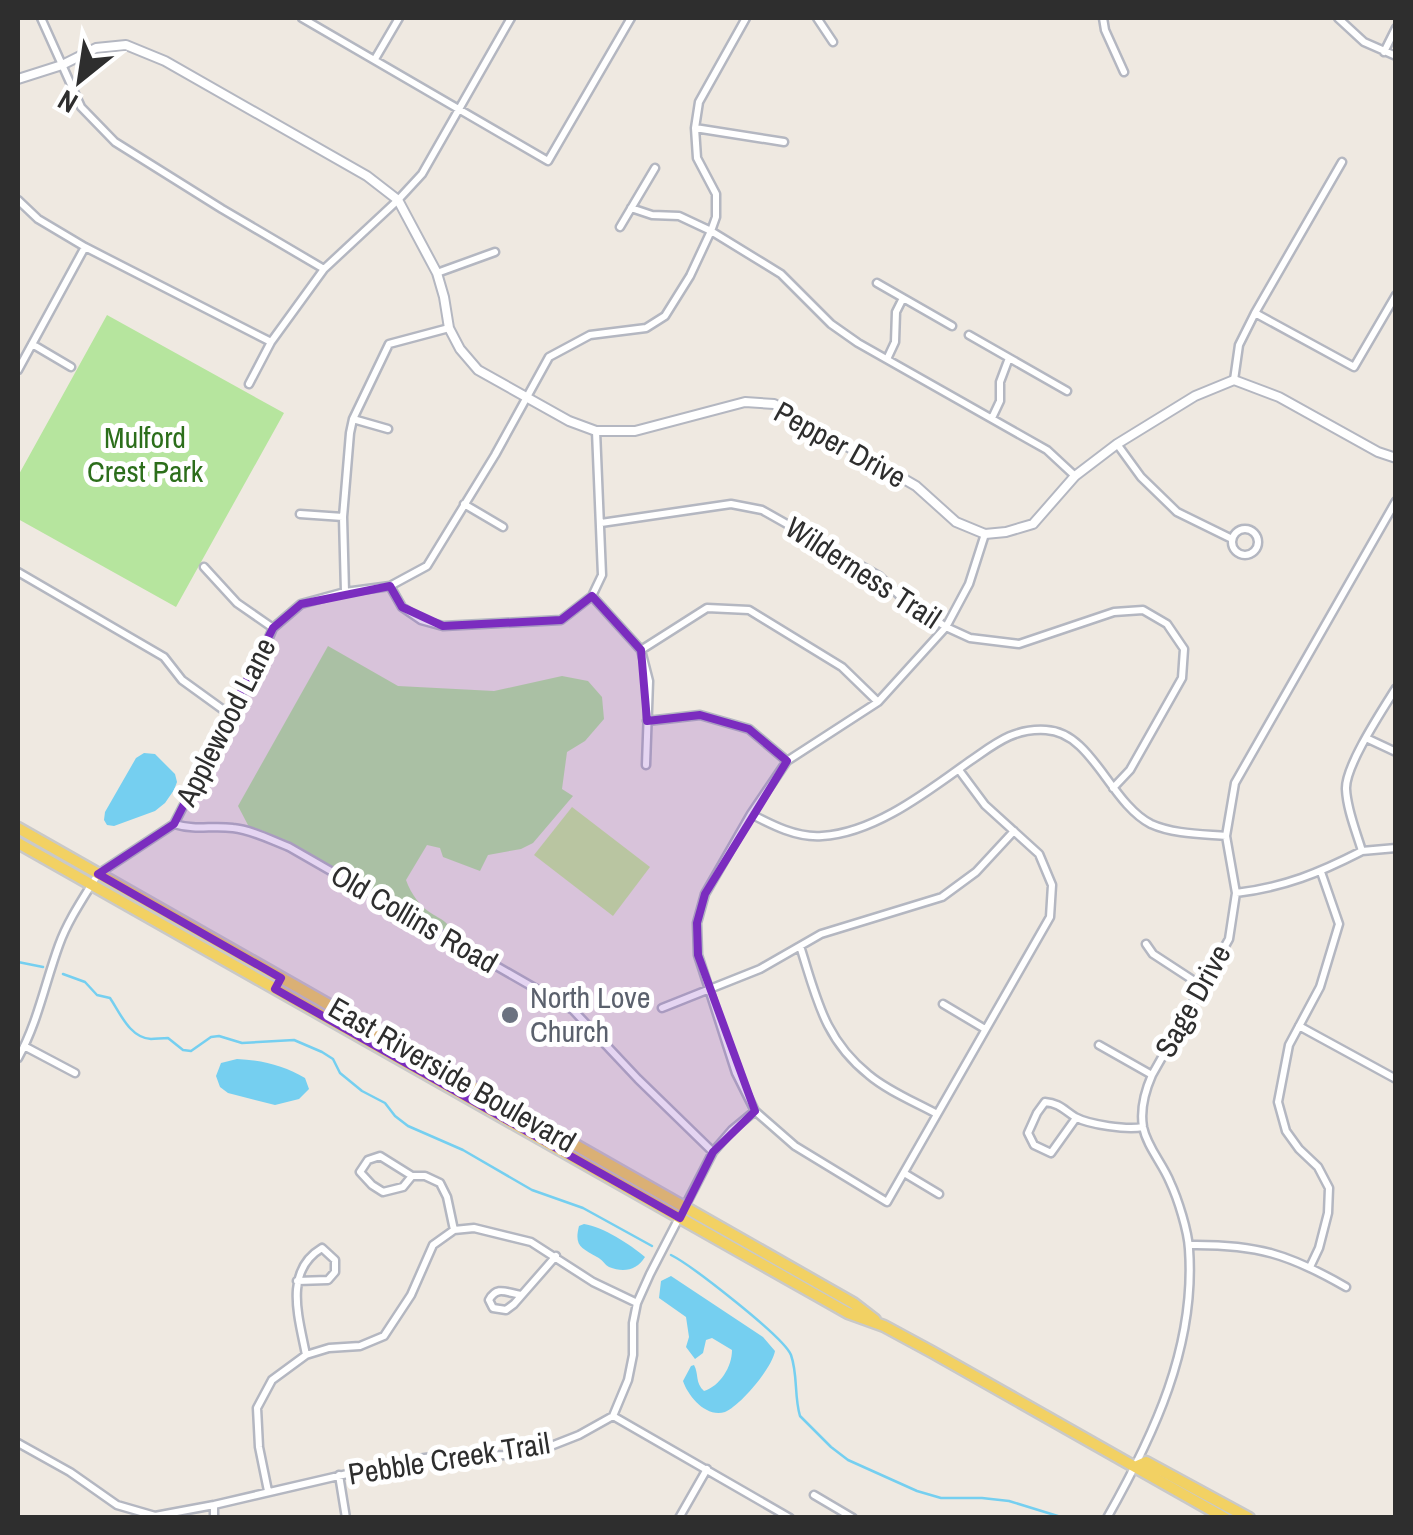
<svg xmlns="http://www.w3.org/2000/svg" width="1413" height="1535" font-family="'Archivo Narrow',sans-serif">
<rect width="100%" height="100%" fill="#efe9e1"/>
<path fill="#b6e59e" d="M107 315 284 413 176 607 18 519V476Z
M328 646 398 686 494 691 562 676 588 681 602 697 604 719 585 741 567 752 562 789 573 796 533 843 521 849 488 855 480 871 443 857 440 848 427 845 406 880C411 894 420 907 434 915 439 918 444 920 448 925L444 933 301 850 261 830 249 827 238 806Z"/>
<path fill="#c9ec9a" d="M572 807 650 867 613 916 534 855Z"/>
<path fill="#75cff0" d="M144 753 155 754 175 774 177 782 174 790 165 803 155 811 114 826 107 825 104 820 105 812 136 758Z
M237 1059C261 1060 285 1066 305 1078L309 1089 299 1099 275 1105 228 1093 220 1087 216 1076 221 1063Z
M584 1224C603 1227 630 1244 645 1257 637 1270 624 1273 609 1267 605 1265 602 1259 597 1257 581 1248 574 1246 579 1226Z
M671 1276 763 1337 775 1351C772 1368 741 1405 725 1412 706 1418 688 1396 683 1381L691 1366 694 1365C699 1374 695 1383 704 1391 720 1386 732 1367 732 1350L712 1338 706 1340 703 1353 695 1359 686 1347 689 1337 686 1317 659 1298 661 1281Z"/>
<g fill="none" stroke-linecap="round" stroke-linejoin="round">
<path stroke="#75cff0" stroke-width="2.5" d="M18 962 43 967
M63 974 85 982 97 995 110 998C120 1013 130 1038 151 1039 156 1039 162 1038 168 1038L183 1050 191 1051 211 1037 219 1036 242 1043 294 1040 322 1052 333 1059 340 1073 362 1091 385 1103 395 1116 408 1126 463 1150 532 1190 583 1208 652 1246
M671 1255C691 1265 784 1337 791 1355 798 1375 794 1396 800 1416L831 1447 848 1460 917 1491 941 1498H982L1009 1501 1061 1517 1071 1518"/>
<defs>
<path id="minor" d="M41 18 81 107 115 142 222 209 324 269
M302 18 548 161 631 18
M817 18 833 42
M1103 18 1105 30 1124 72
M1338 18 1364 42 1396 56
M1384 52 1396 28
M375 59 399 18
M695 128 784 142
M18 200 38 219 85 247 271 342
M631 208 652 215 679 216 711 231 781 274 831 324 858 343 1047 450 1075 476
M620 227 655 168
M437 273 495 252
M877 283 952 326
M1255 313 1354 367 1396 295
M969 335 1067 391
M32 344 71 367
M888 357 895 342 896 312 903 298
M18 370 85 247
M1234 380 1239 345 1255 313 1342 162
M249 384 271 342 324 269 398 200 422 174 511 18
M992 418 1000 401V382L1009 358
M353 419 388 429
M1117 444 1141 477 1177 512 1232 539
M464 504 503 527
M300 514 343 517
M601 523 731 504 762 510 879 576 901 597 946 627 970 638 1019 644 1114 612 1143 610 1167 624 1184 649 1182 678 1130 770 1113 788
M1232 542a13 13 0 1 1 26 0a13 13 0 1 1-26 0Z
M204 567 237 603 273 628
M18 572 164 657 182 680 229 714
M390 586 402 607 421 620 443 626 561 620 592 596 602 575 596 431
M345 592 343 517 350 433 353 419 389 344 449 328
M592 596 641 650 649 681 646 765
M641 650 707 608 749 610 842 667 878 702
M647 721 700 715 749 729 787 761
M1366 738 1396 752
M959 770 985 805 1039 854 1052 885 1050 917 887 1202 795 1146 755 1111 736 1073 698 955 697 923 705 894 751 814 787 761 878 702 946 627 969 584 985 534
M751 814C772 825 797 838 822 836 875 833 928 791 970 761 995 744 1013 728 1046 730 1092 732 1110 803 1151 824 1173 834 1202 834 1226 836
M174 824C198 831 210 825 233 828 252 830 271 840 289 847L573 1010 638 1079 713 1152
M1362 851 1396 848
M1236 893C1285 887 1319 873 1362 851 1356 831 1347 810 1346 789 1345 766 1383 709 1396 688
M1146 944 1153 954 1202 986
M800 946C817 999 824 1039 869 1075 888 1091 915 1102 937 1114
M943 1004 985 1029
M662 1008 760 969 821 934 942 897 976 872 1014 831
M1299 1026 1396 1079
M1099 1045 1152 1075
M24 1046 75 1073
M18 1058C38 1022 45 983 59 945 68 920 84 897 98 874L174 824 261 656 273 628 301 604 345 592 390 586 427 566 495 455 549 357 590 335 646 328 665 316 690 276 711 231 716 217V194L697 158 695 128 699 102 746 18
M1076 1118 1051 1153 1034 1145 1028 1133 1037 1113 1045 1102C1059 1103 1064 1110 1075 1117 1090 1125 1127 1130 1143 1127
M904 1173 939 1194
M412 1176 403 1187 383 1192 372 1185 360 1172 368 1160 380 1156 412 1176H425L440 1183 447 1197 454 1230
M1189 1245C1256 1244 1289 1254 1346 1287
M1310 1267 1319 1248 1328 1213 1329 1188 1318 1167 1299 1149 1286 1131 1278 1102 1289 1045 1320 987 1339 924 1321 872
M297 1281 328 1280 335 1272V1260L322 1248C283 1271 299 1318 306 1355
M521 1295C507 1293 497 1285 489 1300L493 1308 506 1310 514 1304 556 1256
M613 1416 790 1518
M18 1443 70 1472 117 1505 155 1516 214 1505 403 1461 440 1456 507 1455 551 1446 579 1435 613 1416 628 1380 633 1355V1323L637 1303 650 1274 713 1152 732 1130 755 1111
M339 1475 346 1518
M268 1491 259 1447 257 1408 272 1380 306 1355 329 1348 360 1346 384 1336 411 1295 433 1245 454 1230 474 1228 531 1242 593 1282 637 1303
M814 1495 853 1518
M214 1505V1518
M679 1518 707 1469
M1107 1518C1154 1435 1196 1346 1189 1249 1188 1231 1178 1199 1170 1182 1163 1164 1147 1147 1143 1127 1140 1109 1145 1091 1152 1075L1229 939 1236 893 1226 836 1235 783 1396 501"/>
<path id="tertiary" d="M18 79 62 65 96 48 126 45 165 61 367 176 398 200 437 273 444 297 449 328 460 349 478 370 569 421 596 431H635L745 402 774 404 916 486 956 522 985 534 1006 532 1033 524 1075 476 1117 444 1195 396 1234 380 1279 397 1378 452 1396 458"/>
<path id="primary" d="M18 828 853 1303 875 1320
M18 843 818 1296 848 1313 884 1326 932 1352 1225 1518
M1137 1466 1146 1462 1249 1518"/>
</defs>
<use href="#minor" stroke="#b4b7c1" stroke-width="11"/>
<use href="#tertiary" stroke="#b4b7c1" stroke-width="12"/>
<use href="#primary" stroke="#c9c9c9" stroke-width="15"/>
<use href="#minor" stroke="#fff" stroke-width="6"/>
<use href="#tertiary" stroke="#fff" stroke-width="8"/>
<use href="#primary" stroke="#f2d163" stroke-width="10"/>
</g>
<path fill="#7b2cbf" fill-opacity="0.2" stroke="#7b2cbf" stroke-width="8" stroke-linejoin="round" d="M390 586 402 607 443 626 561 620 592 596 641 650 647 721 700 715 749 729 787 761 705 894 697 923 698 955 755 1111 713 1152 680 1218 275 989 281 978 98 874 174 824 273 628 301 604Z"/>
<circle fill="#6b7280" stroke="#fff" stroke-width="4" cx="510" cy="1015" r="10"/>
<g text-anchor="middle" stroke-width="10" stroke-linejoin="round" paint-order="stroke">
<g font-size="30" fill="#2c6e1b" stroke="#fff">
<text x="145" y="448">Mulford<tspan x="145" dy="34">Crest Park</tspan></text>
</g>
<g font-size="30" fill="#2e2e2e" stroke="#fff">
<text transform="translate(840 445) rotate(29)" y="10">Pepper Drive</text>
<text transform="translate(863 573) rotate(33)" y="10">Wilderness Trail</text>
<text transform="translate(226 722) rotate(-63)" y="10">Applewood Lane</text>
<text transform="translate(414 919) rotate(30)" y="10">Old Collins Road</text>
<text transform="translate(1193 1001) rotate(-61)" y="10">Sage Drive</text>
<text transform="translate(452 1075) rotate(30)" y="10">East Riverside Boulevard</text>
<text transform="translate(449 1459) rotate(-9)" y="10">Pebble Creek Trail</text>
</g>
<g font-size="30" fill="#5b616d" stroke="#fff" text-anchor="start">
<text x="530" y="1008">North Love<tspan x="530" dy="34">Church</tspan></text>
</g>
</g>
<rect width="1413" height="1535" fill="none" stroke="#2e2e2e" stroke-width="40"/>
<g transform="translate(80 80) rotate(210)" stroke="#ffffff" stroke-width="8" paint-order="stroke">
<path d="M0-8L18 38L0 25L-18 38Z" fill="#2e2e2e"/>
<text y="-15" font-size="28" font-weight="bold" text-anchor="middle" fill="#2e2e2e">N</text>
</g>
</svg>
